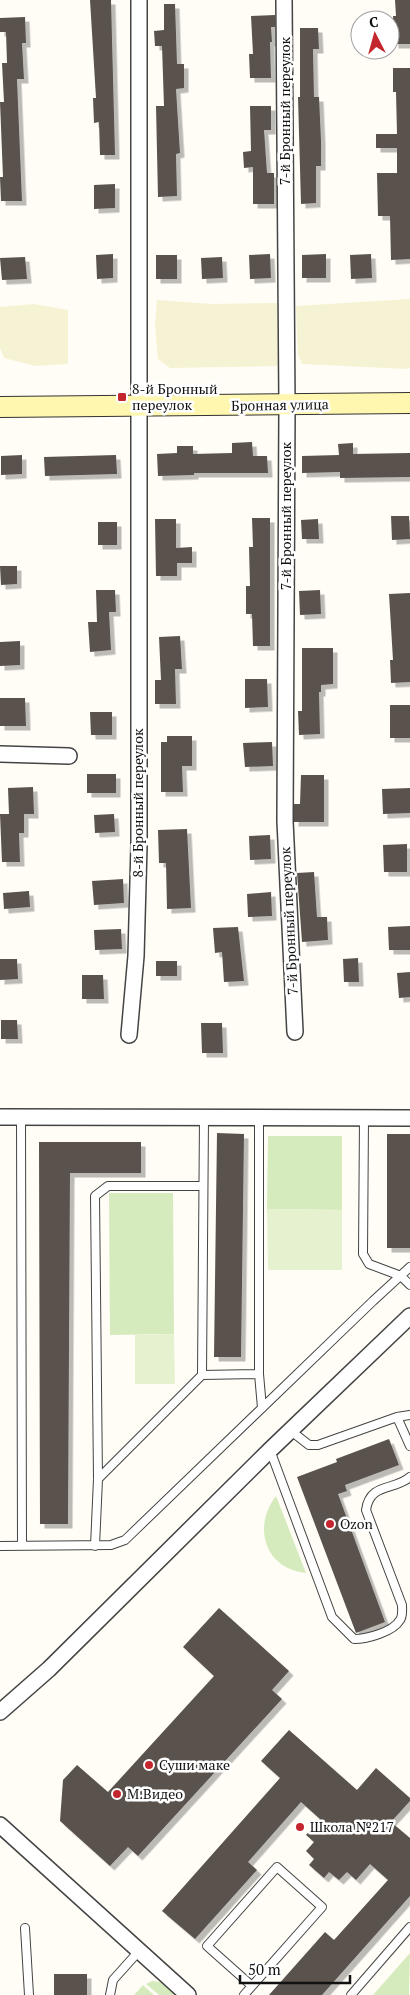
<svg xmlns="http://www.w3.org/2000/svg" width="410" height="1995" font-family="'PT Serif',serif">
<defs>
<filter id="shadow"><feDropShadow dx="4.5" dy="4.5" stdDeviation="0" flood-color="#0004"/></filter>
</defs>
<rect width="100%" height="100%" fill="#fffdf5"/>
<path fill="#f6f3d4" d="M410 299V367L406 369 302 364 298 355 296 306Z
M157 300 212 304 278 303 279 366 170 368 158 359 155 325Z
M34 304 68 310V364L35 366 4 358 0 348V307Z"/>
<path fill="#d5ebbd" d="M268 1136H342V1210L267 1209Z
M109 1193H173L174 1334 110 1335Z
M276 1496 306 1573C265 1569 252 1527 276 1496Z
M410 1953 409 1995H373Z
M152 1981 160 1982 176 1995H159L146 1984Z
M143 1985 154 1995H134Z"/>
<path fill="#e6f2cf" d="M267 1209 342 1210V1270H268Z
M174 1334 175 1384H135V1335Z"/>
<path fill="#5a524d" filter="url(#shadow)" d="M90 0H111L115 155H100L99 122 94 123 93 98H96Z
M395 0H410V44H394L393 16H396Z
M164 4H175L177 64H184V88L176 89 180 153 176 154 177 196 158 197 156 106H164L162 46H155L154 31 164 30Z
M275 15V27H271L272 42H270L271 78H250L249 54H253L251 16Z
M25 17 26 43H22L24 79H17L22 201H1L0 177H3L0 102H4L2 63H7L6 32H0V18Z
M300 28H318L319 49H313L314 97H319L321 141V166H316V203L301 204 298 97H300Z
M393 68H410V259L391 260 390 216H378L377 173H397V148H376V134H397L396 92H393Z
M250 106H271V130H264L267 173H274V204H253V167L244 168 243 152 251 151Z
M115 184V208L94 209V185Z
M113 254V278L97 279 96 255Z
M270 254 271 278 250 279 249 255Z
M326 254V278H302V255Z
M371 254 372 278 351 279 350 255Z
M156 255H177V279H156Z
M25 257 27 279 2 280 0 258Z
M222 257 223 278 202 279 201 258Z
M252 442 253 456H267L268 473H194V475L158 476 157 454 177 453V446H193V454L232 453V443Z
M353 443V454L410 453V477L340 478V472L302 473V456L339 455 338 444Z
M22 455V474L1 475V456Z
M116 455 117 474 45 476 44 457Z
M391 516H409L410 539 392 540Z
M252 518H270V646H253L252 614H246V586H250L249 547H253Z
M155 519H176V548L192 547V563H177V576H156Z
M318 519 319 539H302L301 520Z
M98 522H117V545H98Z
M0 566H17V584L1 585Z
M96 590H115L116 612H109L111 650 90 652 88 622H97Z
M320 590 321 614 300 615 299 591Z
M410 593V682L391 683 390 660H393L389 594Z
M180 636 182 669H175L176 704H155V680H161L159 637Z
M20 641V665L0 666V642Z
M302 648H333V684L321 685V692H319L320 734 299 735 298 711H302Z
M245 679H267L268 707 245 708Z
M0 698H25L26 726H0Z
M390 705H410V738H390Z
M90 712H112V735H91Z
M167 736H192V766H182L183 792H161V742H167Z
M272 742 273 766 245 767 243 743Z
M87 774H116V793H87Z
M301 775H324V822H294V804H300Z
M33 787 34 814H24V833H19L20 862H2L0 814H9L8 788Z
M410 788V813L383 814 382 789Z
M114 814 115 832 95 833 94 815Z
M187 829 191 908 167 909 166 863H159L158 830Z
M270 835 271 859 250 860 249 836Z
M407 844V872H384L383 845Z
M314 872 317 917H327L328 940 302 942 297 873Z
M123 879 124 903 94 905 92 881Z
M29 891 30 907 4 909 3 893Z
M271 892 272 916 248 917 247 894Z
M410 926V950H389L388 927Z
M238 927 244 981 224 982 222 952 215 953 213 928Z
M121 929 122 949 95 950 94 930Z
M358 958 359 982H344L343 959Z
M0 959H17L18 979 0 980Z
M156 961H177V976H156Z
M410 972V997L399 998 397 973Z
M82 975H103L104 999H82Z
M1 1020H17L18 1039H1Z
M201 1023H222L223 1053H202Z
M217 1133 244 1134 241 1357H214Z
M387 1134H410V1248H387Z
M39 1142H141V1173H70L68 1524H40Z
M389 1439 399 1465 345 1485 347 1491 338 1494 385 1622 356 1633 297 1477 337 1462 336 1459Z
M219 1608 289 1671 272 1690 282 1699 138 1856 128 1847 110 1866 60 1821 63 1780 77 1765 108 1792 214 1676 183 1647Z
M289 1730 357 1790 376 1768 410 1798V1801L391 1822 410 1838V1896L322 1995H269L325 1932 334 1940 388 1880 370 1864 356 1880 347 1872 339 1880 329 1872 324 1878 309 1865 314 1859 306 1851 314 1842 306 1835 320 1819 301 1802 248 1862 257 1870 195 1939 162 1911 280 1778 261 1761Z
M54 1974H87V1995H54Z"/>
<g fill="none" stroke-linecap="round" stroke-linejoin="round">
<defs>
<path id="lane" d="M21 1117 22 1546
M364 1118 363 1254 369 1264 401 1276 410 1285
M259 1119V1374L262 1408
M202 1375 204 1118
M397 1417 410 1446
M291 1431 309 1445H318L397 1417 410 1415
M270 1450 332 1617 354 1639C367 1639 393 1632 400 1620 403 1616 402 1609 402 1605L366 1510C370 1482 395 1491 410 1477
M98 1479 202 1375 259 1374
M0 1546 111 1545 125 1540 373 1301 410 1267
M95 1546 98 1479 95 1196 108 1186H203
M25 1928 29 1995
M110 1995 113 1980 139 1951
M244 1995 322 1907 277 1867 207 1946 252 1986
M351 1995 410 1927"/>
<path id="street" d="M284 0 287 406 285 821 295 1032
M0 754 69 756
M129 1035 136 956 139 845V0
M0 1117 410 1118
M0 1712 49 1669 270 1450 410 1316
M0 1825 188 1995"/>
<path id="secondary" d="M0 407 410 403"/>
</defs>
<use href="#lane" stroke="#444" stroke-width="10"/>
<use href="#street" stroke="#444" stroke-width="18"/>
<use href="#secondary" stroke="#333" stroke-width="22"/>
<use href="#lane" stroke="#fff" stroke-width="8"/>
<use href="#street" stroke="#fff" stroke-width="15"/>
<use href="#secondary" stroke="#fff6b0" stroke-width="20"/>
</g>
<g fill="#c4262e" stroke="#fff" stroke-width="2">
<rect x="117" y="392" width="10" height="10" rx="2.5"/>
<circle cx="330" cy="1524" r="5"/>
<circle cx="149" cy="1765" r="5"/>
<circle cx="117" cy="1794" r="5"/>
<circle cx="300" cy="1827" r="5"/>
</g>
<g text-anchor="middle" stroke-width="5" stroke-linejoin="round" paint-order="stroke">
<g font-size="14" fill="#111" stroke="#fff">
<text transform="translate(285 111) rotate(-90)" y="5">7-й Бронный переулок</text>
<text transform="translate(280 405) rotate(-1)" y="5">Бронная улица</text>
<text transform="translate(286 516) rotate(-90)" y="5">7-й Бронный переулок</text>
<text transform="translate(138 803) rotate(-90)" y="5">8-й Бронный переулок</text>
<text transform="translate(289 921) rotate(-93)" y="5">7-й Бронный переулок</text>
</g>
<g font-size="14" fill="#111" stroke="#fff" text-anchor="start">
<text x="132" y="394">8-й Бронный<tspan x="132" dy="16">переулок</tspan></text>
<text x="340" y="1529">Ozon</text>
<text x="159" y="1770">Суши маке</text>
<text x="127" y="1799">М.Видео</text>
<text x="310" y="1832">Школа №217</text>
</g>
</g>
<g transform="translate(375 35) rotate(354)"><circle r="24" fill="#ffffff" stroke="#a0a0a0"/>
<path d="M0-4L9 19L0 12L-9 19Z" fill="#c4262e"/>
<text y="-8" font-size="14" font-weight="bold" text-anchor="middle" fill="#111111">С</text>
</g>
<path d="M240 1975v8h110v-8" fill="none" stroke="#111111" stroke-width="2.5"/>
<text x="248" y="1975" font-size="15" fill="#111111" stroke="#ffffff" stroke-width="4" paint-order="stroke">50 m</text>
</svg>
